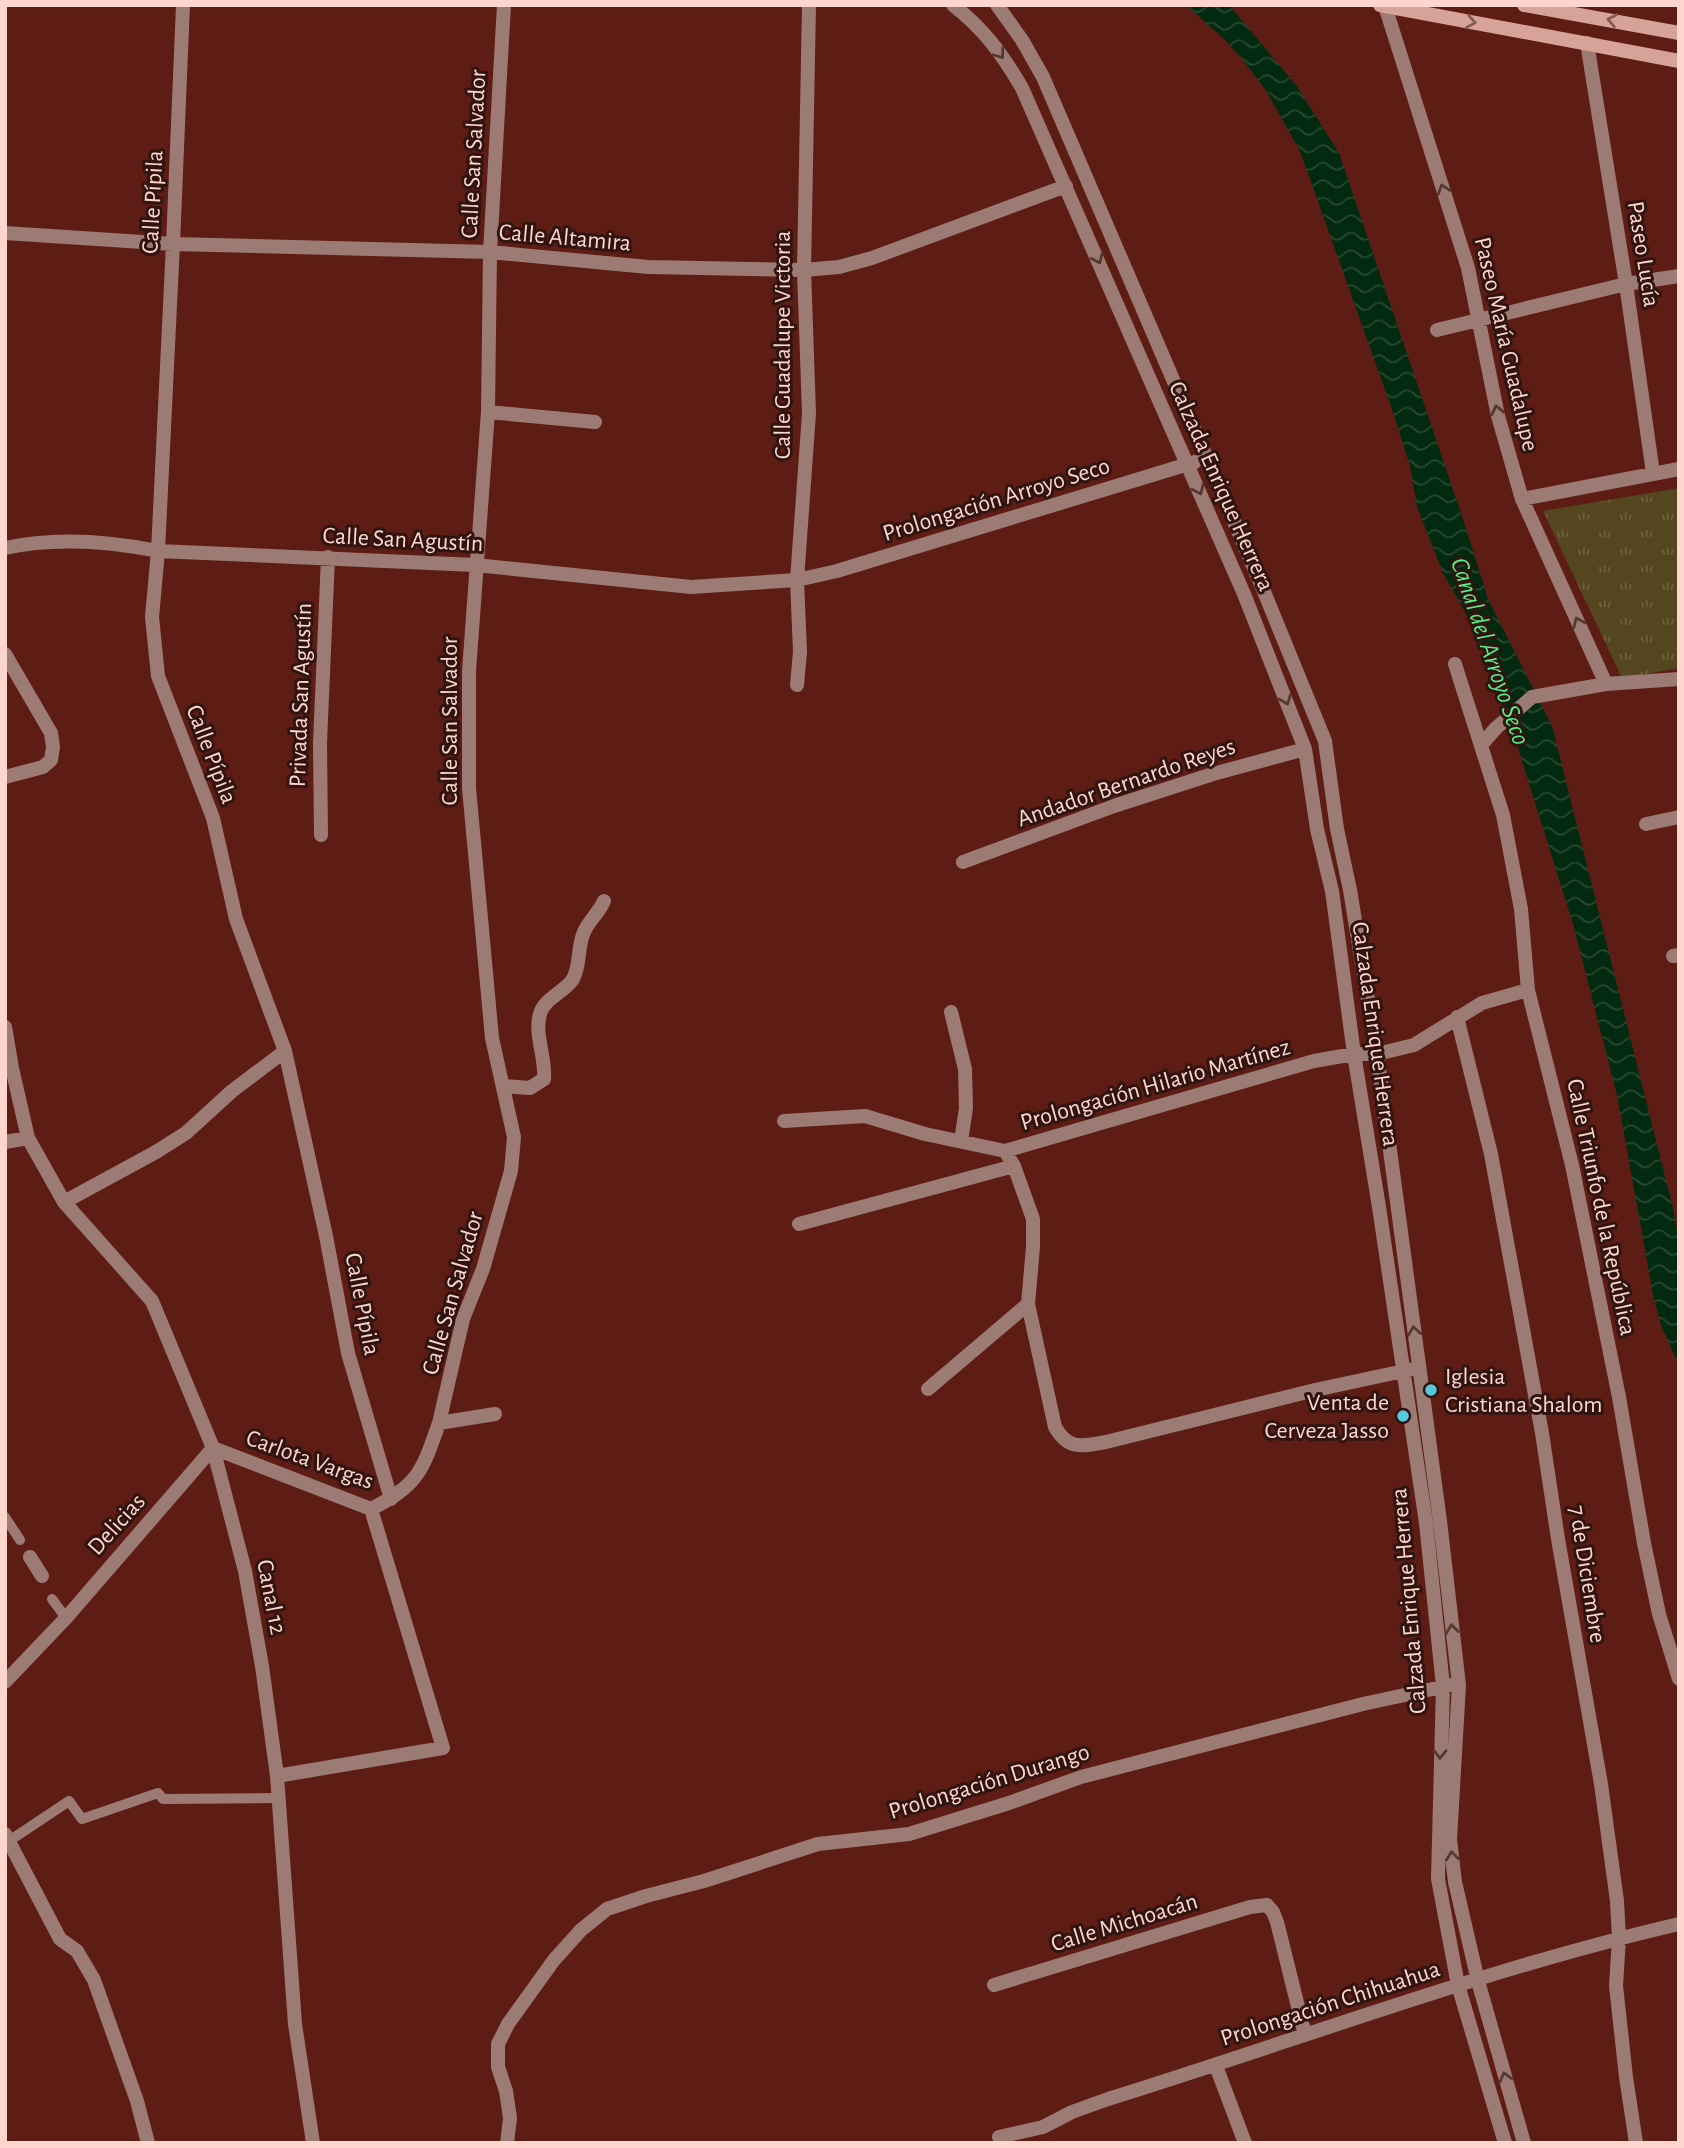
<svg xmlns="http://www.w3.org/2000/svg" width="1684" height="2148" font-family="'Alegreya Sans',sans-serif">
<defs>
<pattern id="grass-tufts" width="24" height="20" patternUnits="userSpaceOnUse" patternTransform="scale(1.75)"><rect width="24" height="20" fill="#54471f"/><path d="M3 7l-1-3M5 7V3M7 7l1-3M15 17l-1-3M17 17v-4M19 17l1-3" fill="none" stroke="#6e613e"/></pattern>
<pattern id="water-waves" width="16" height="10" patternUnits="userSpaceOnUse" patternTransform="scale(1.75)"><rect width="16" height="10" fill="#022a10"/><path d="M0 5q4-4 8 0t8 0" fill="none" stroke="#284832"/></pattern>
</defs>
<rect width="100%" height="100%" fill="#5d1d14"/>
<path fill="url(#grass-tufts)" d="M1679 488V668L1622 678 1543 511Z"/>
<path fill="url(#water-waves)" d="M1186 5H1229L1296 85 1339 153 1464 522 1488 599 1552 726 1673 1208 1679 1241V1365L1662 1328 1654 1300 1617 1095 1573 924 1518 748 1475 630 1443 573 1417 507 1410 466 1394 415 1300 151 1265 89 1243 60 1224 39Z"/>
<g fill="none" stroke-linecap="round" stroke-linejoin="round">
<path stroke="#9d7b75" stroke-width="10" d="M5 1517 20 1540
M52 1599 66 1618
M9 1841 69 1801 82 1819 158 1793 163 1799 279 1798"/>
<path stroke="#9d7b75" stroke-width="14" d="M183 5 173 244 158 551 152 617 158 676 213 818 236 919 285 1051 326 1236 348 1353 391 1499
M953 5C985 30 1002 54 1022 88L1244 594 1305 749 1317 829 1332 891 1354 1054 1379 1207 1426 1523 1443 1686 1438 1879 1458 1985 1505 2143
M997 5 1022 40 1043 77 1263 589 1325 741 1337 829 1350 890 1377 1054 1440 1521 1459 1685 1450 1839 1455 1882 1478 1981 1524 2143
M1385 6 1468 268 1498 416 1522 499 1606 684
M1587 43 1626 284 1653 473
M5 233 173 244 490 252 648 267 804 270 839 267 872 258 1066 186
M1437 330 1626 284 1679 276
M488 412 595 422
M1522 499 1679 469
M5 548C55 537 108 541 158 551L475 565 691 587 797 580 837 571 1195 462
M5 654 51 733 53 747 51 760 43 767 5 777
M1455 664 1503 815 1521 909 1528 990 1572 1165 1619 1397 1644 1543 1659 1614 1679 1679
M797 685 800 652 797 580 809 413 804 270 809 5
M1481 745 1496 728 1532 697 1606 684 1679 679
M1646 824 1679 817
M321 835 320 743 328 557
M963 862 1114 806 1213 774 1305 749
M1673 956 1679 955
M951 1012 965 1069 966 1108 961 1141
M1457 1017 1491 1154 1542 1433 1558 1539 1601 1784 1617 1901 1619 1938 1616 1986 1626 2077 1636 2143
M5 1027 12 1068 28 1138
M503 1086 530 1088 544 1079C546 1058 534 1034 540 1014 544 998 565 992 573 979 581 964 577 947 584 932 589 920 599 913 604 901
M784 1121 865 1116 925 1134 1005 1151 1314 1061 1354 1054H1377L1414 1045 1482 1003 1528 990
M5 1142 28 1138 64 1202 152 1301 213 1448 245 1571 262 1666 277 1776 295 2024 313 2143
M1005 1151 1014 1166 1033 1219V1247L1028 1304 1055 1427C1069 1451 1082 1446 1106 1442L1315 1390 1413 1369
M64 1202 156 1152 186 1133 232 1091 285 1051
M799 1224 1014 1166
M928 1389 1028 1304
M439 1423 463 1319 483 1269 511 1171 514 1137 492 1038 469 788V671L488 412 490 252 504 5
M30 1557 42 1576
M5 1682 66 1618 213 1448 371 1509C418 1485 422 1472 439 1423L495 1414
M277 1776 443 1748 371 1509
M5 1834 60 1939 77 1951 94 1980 137 2101 148 2143
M994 1985 1250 1907 1267 1905 1273 1912 1277 1922 1305 2035
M1216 2066 1245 2143
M999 2137 1043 2127 1072 2112 1108 2099C1298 2040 1485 1969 1679 1924
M507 2143 510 2118 506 2091 498 2067V2044L508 2024 554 1960 581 1930 607 1909 646 1896 704 1881 818 1844 909 1834 1009 1803 1081 1777 1363 1704 1451 1685"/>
<path stroke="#d7a298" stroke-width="14" d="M1380 5 1679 61
M1524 5 1679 33"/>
</g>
<defs><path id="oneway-chevron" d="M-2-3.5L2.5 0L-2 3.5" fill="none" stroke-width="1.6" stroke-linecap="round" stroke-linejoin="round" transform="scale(1.75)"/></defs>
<g stroke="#845b54">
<use href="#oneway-chevron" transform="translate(1612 20) rotate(-169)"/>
<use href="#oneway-chevron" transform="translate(1471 22) rotate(10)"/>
</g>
<g stroke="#563833">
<use href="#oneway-chevron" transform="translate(1000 54) rotate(54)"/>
<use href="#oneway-chevron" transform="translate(1443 189) rotate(-108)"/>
<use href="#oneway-chevron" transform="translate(1098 259) rotate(66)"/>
<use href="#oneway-chevron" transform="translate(1497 410) rotate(-102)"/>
<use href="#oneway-chevron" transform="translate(1199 490) rotate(66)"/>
<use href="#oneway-chevron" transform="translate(1578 622) rotate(-114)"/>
<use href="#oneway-chevron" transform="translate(1286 700) rotate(69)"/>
<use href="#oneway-chevron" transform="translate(1414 1331) rotate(-98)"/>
<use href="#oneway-chevron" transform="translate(1452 1629) rotate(-97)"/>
<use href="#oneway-chevron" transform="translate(1440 1754) rotate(92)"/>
<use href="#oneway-chevron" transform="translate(1452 1856) rotate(-96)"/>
<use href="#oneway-chevron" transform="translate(1505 2077) rotate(-106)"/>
</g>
<g fill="#55cade" stroke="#30140f" stroke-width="2.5">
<circle cx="1431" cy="1390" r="7"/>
<circle cx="1403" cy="1416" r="7"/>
</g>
<g text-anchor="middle" stroke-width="6" stroke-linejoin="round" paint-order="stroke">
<g font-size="24" fill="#ffd6ce" stroke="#30140f">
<text transform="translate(473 154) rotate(-87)" y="8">Calle San Salvador</text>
<text transform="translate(152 202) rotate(-87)" y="8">Calle Pípila</text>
<text transform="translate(565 237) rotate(5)" y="8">Calle Altamira</text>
<text transform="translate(1644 254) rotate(81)" y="8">Paseo Lucía</text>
<text transform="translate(1507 344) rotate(77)" y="8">Paseo María Guadalupe</text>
<text transform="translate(782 345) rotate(-90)" y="8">Calle Guadalupe Victoria</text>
<text transform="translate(1222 486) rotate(66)" y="8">Calzada Enrique Herrera</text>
<text transform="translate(996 499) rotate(-17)" y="8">Prolongación Arroyo Seco</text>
<text transform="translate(403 539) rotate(3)" y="8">Calle San Agustín</text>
<text transform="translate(300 695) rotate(-88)" y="8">Privada San Agustín</text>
<text transform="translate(449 721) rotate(-90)" y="8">Calle San Salvador</text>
<text transform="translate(212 754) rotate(69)" y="8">Calle Pípila</text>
<text transform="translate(1126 782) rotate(-19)" y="8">Andador Bernardo Reyes</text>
<text transform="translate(1376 1034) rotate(82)" y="8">Calzada Enrique Herrera</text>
<text transform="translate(1155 1084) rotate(-16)" y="8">Prolongación Hilario Martínez</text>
<text transform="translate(1602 1207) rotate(78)" y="8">Calle Triunfo de la República</text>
<text transform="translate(452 1293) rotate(-74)" y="8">Calle San Salvador</text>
<text transform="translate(363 1304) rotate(79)" y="8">Calle Pípila</text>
<text transform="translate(310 1459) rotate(20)" y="8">Carlota Vargas</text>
<text transform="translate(116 1524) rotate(-48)" y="8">Delicias</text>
<text transform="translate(1588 1574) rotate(81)" y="8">7 de Diciembre</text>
<text transform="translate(272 1597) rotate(79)" y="8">Canal 12</text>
<text transform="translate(1408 1601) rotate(-95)" y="8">Calzada Enrique Herrera</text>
<text transform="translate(989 1781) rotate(-17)" y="8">Prolongación Durango</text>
<text transform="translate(1124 1922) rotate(-17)" y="8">Calle Michoacán</text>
<text transform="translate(1330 2003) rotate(-18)" y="8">Prolongación Chihuahua</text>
</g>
<g font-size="24" fill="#ffd6ce" stroke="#30140f" text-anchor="start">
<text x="1445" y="1384">Iglesia<tspan x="1445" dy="28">Cristiana Shalom</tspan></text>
<text x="1389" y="1410" text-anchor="end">Venta de<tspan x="1389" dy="28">Cerveza Jasso</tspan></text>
</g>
<g font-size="26" font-style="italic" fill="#55ed87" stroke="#30140f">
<text transform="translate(1491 651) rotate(71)" y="9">Canal del Arroyo Seco</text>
</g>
</g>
<rect width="1684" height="2148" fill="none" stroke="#ffd6ce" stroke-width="14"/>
</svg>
